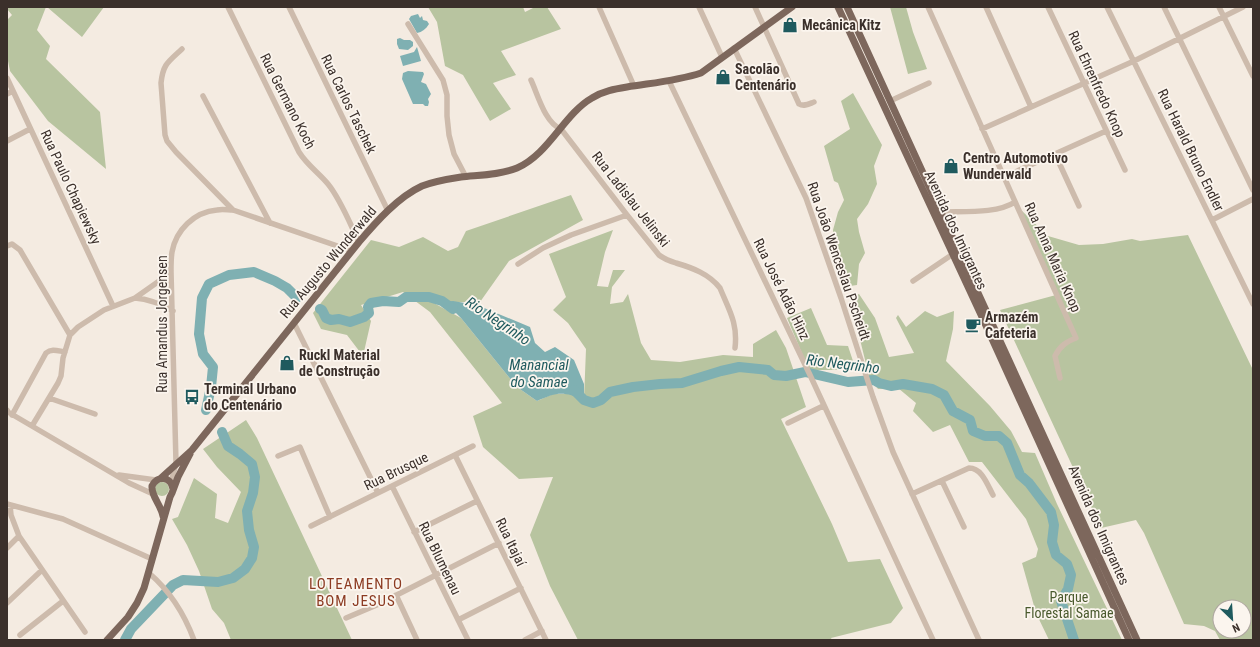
<svg xmlns="http://www.w3.org/2000/svg" width="1260" height="647" font-family="'Roboto Condensed',sans-serif">
<rect width="100%" height="100%" fill="#f4ebe1"/>
<path fill="#b8c4a0" fill-rule="evenodd" d="M7 7H46L37 30 50 46 46 59 100 112 106 169 48 121 10 71 7 56V20L12 15 7 9Z
M47 7H104L82 37Z
M428 7H523L525 12 535 7H547L561 29 501 51 516 75 493 83 511 109 490 121 463 75 445 66 437 22Z
M890 7H906L913 32 927 69 908 74Z
M853 93 882 145 874 166 877 184 868 204 857 219 859 232 865 253 859 264 857 285 843 287 833 261V230L838 212 844 200 838 183 834 181 824 146 850 129 841 101Z
M571 195 583 220 509 261 480 302H432L461 318 517 387 537 401 553 394H570L584 399 586 349 568 323 553 310 566 297 549 254 613 230 605 252 597 286 608 287 613 270H625L612 287 610 304 623 302 628 294 641 343 651 360 680 362 723 355 753 357V344L776 330 786 348 806 407 781 419 832 524 848 562 880 559 903 608 891 623 831 638 832 640H578L550 586 530 535 553 477 519 479 483 447 473 416 502 403 430 312 403 292 361 305 371 321 363 356 347 335 321 329 313 313 371 240 399 247 423 237 448 251 458 247 466 231Z
M1021 210 1048 236 1079 245 1103 244 1132 239 1140 241 1188 235 1253 370V640H1220L1215 631 1204 626 1184 624 1144 533 1136 520 1101 528 1000 310 1056 295ZM1220 607H1244V631H1220Z
M859 294 875 318 889 357 914 353 896 318 898 315 906 327 925 311 937 317 954 311 953 329 946 361 990 406 1011 431 1022 452 1035 453 1057 504 1122 640H1049L1036 613 1022 563 1036 557 1038 549 1026 519 982 462H969L950 425 933 432 913 411 916 403 898 388 878 389 869 376 850 299Z
M811 308 827 345 848 346 856 370H809L787 318Z
M246 420 257 438 352 640H231L224 623 212 609 199 571 187 545 172 519 178 517 194 478 217 494 215 518 228 523 241 492 217 467 203 449Z
M155 489a7 7 0 1 1 14 0a7 7 0 1 1-14 0Z"/>
<path fill="#7fb0b2" d="M418 14 420 18 422 16 423 20 427 21 429 24C426 29 422 32 417 33L409 19 411 16Z
M400 38 404 40H410L413 42V46L408 50 399 49 397 44V39Z
M417 47 421 61 403 66 400 56 414 52Z
M408 71 423 72 424 74 421 82 426 84 431 94 428 99 429 102 428 106H425L423 104H413L402 79 403 73Z
M453 301 477 305 530 327 535 343 545 352 555 347 574 360 584 384V400C563 391 557 392 537 401L517 387 461 318 450 307 442 302Z"/>
<g fill="none" stroke-linecap="round" stroke-linejoin="round">
<path stroke="#7fb0b2" stroke-width="10" d="M320 309 322 310 326 318 331 320 339 319 350 322 364 317 369 313 368 307 371 303 383 301 399 302 406 297H429L442 301 453 309
M574 390 584 400 593 403 601 400 610 392 633 387 660 384 682 383 721 371 739 367 768 370 774 375 786 376 805 372 848 382 874 380 879 383 891 386 903 384 932 389 944 395 953 411 970 420 973 431 985 436H999L1007 443 1020 475 1029 483 1051 512 1054 525 1052 542 1056 555 1067 564 1071 575 1068 589 1061 601 1074 640
M206 410 211 387 213 367 203 354 199 334 202 298 209 284 229 275 254 272 275 281 287 288 297 298
M125 640 131 629 173 585 183 580 218 582 233 578 245 569 252 558 254 547 249 530 247 511 253 493 255 477 252 464 240 454 228 446 222 432"/>
<path stroke="#cdbbac" stroke-width="5.5" d="M228 7 299 152C307 165 319 173 328 184 341 200 350 224 359 242
M289 7 388 211
M599 7 634 86
M699 7 722 57
M755 7 799 104C804 107 809 104 814 102
M928 7 1076 338C1066 342 1060 346 1055 356L1060 378
M986 7 1031 107
M1048 7 1125 170
M1107 7 1253 304
M1164 7 1253 190
M1219 7 1253 76
M408 24 443 80 447 95V116L449 135 454 154 466 177
M734 48 806 198 841 298 873 397 893 452 979 640
M182 49C168 62 163 64 161 83L165 135 167 141 176 152 233 210
M7 78 113 306
M531 80C538 95 545 123 561 129L627 215 659 255C664 259 670 261 676 263 693 268 709 274 720 288 729 310 738 323 735 348
M669 81 810 375 933 640
M7 94 13 91
M203 96 270 223
M890 101 929 83
M982 129 1134 61 1243 7
M7 141 30 129
M1055 154 1079 206
M1004 177 1106 131
M941 212C963 211 997 214 1015 202
M1212 220 1253 199
M7 246 12 244 20 250 70 335
M518 264 543 248 571 235 627 215
M913 281 953 254
M135 298C149 299 161 304 173 311
M294 323 378 493
M49 398 95 414
M7 410 8 412 129 483 153 494
M12 415 46 353C52 348 58 351 65 352
M788 423 823 406
M32 426 58 383 61 376 63 358 70 335 78 327 104 310 135 298 162 279 171 271
M455 455 546 640
M278 456 300 447 330 517
M119 475 156 480
M942 481 964 527
M171 483 176 463 171 271C171 265 171 258 172 252 176 230 194 212 217 210 222 209 228 210 233 210L352 251
M392 486 468 640
M912 494 969 468C982 468 987 484 993 495
M7 504 63 519 152 559
M10 505 11 515 19 536 85 632
M311 526 473 446
M414 532 477 501
M7 548 19 536
M149 573C171 592 184 613 194 640
M396 595 417 640
M7 603 42 570
M346 618 379 604 499 543
M458 620 521 588
M20 635 63 601
M525 640 542 631"/>
<path stroke="#7d675c" stroke-width="7" d="M838 7 983 319 1129 640
M847 7 1137 640
M161 478 192 450 359 242C376 222 398 197 422 186 435 181 448 179 461 177 479 175 500 175 517 168 549 154 564 114 592 98 603 91 615 89 627 87 651 83 677 81 701 73L792 7
M163 516C161 505 151 496 152 486 157 475 171 476 173 489
M107 640 128 617 137 603 144 588 170 497 172 493 178 477 190 454"/>
</g>
<defs>
<symbol id="shop-bare" viewBox="-9 -9 18 18"><path d="M-5-2.5h2.3a2.7 3.5 0 0 1 5.4 0H5L5.5 6h-11ZM-1.5-2.5h3a1.5 2.3 0 0 0-3 0Z" fill="#1f5a5e" stroke="#fbf5ee" stroke-width="2.5" paint-order="stroke"/></symbol>
<symbol id="cafe-bare" viewBox="-9 -9 18 18"><path d="M-5.5-4.5H6V0H3Q3 3.5 0 3.5H-2.5Q-5.5 3.5-5.5 0ZM3-3.2v2h1.7v-2ZM-6 4.5H4V6H-6Z" fill="#1f5a5e" stroke="#fbf5ee" stroke-width="2.5" paint-order="stroke"/></symbol>
<symbol id="bus-bare" viewBox="-9 -9 18 18"><path d="M-5-6H5V4H4V6H2V4H-2V6H-4V4H-5ZM-3.5-4V0h7V-4ZM-3.5 1.2v1.5H-2V1.2ZM2 1.2v1.5H3.5V1.2Z" fill="#1f5a5e" stroke="#fbf5ee" stroke-width="2.5" paint-order="stroke"/></symbol>
</defs>
<g fill-rule="evenodd">
<use href="#shop-bare" x="779" y="14" width="22" height="22"/>
<use href="#shop-bare" x="712" y="66" width="22" height="22"/>
<use href="#shop-bare" x="940" y="155" width="22" height="22"/>
<use href="#cafe-bare" x="962" y="314" width="22" height="22"/>
<use href="#shop-bare" x="276" y="352" width="22" height="22"/>
<use href="#bus-bare" x="181" y="386" width="22" height="22"/>
</g>
<g text-anchor="middle" stroke-width="3.5" stroke-linejoin="round" paint-order="stroke">
<g font-size="14" font-weight="bold" fill="#3b302b" stroke="#fbf5ee" text-anchor="start">
<text x="802" y="30">Mecânica Kitz</text>
<text x="735" y="74">Sacolão<tspan x="735" dy="16">Centenário</tspan></text>
<text x="963" y="163">Centro Automotivo<tspan x="963" dy="16">Wunderwald</tspan></text>
<text x="985" y="322">Armazém<tspan x="985" dy="16">Cafeteria</tspan></text>
<text x="299" y="360">Ruckl Material<tspan x="299" dy="16">de Construção</tspan></text>
<text x="204" y="394">Terminal Urbano<tspan x="204" dy="16">do Centenário</tspan></text>
</g>
<g font-size="14" fill="#3b302b" stroke="#fbf5ee">
<text transform="translate(1097 84) rotate(65)" y="5">Rua Ehrenfredo Knop</text>
<text transform="translate(288 101) rotate(63)" y="5">Rua Germano Koch</text>
<text transform="translate(349 104) rotate(64)" y="5">Rua Carlos Taschek</text>
<text transform="translate(1191 150) rotate(64)" y="5">Rua Harald Bruno Endler</text>
<text transform="translate(71 187) rotate(65)" y="5">Rua Paulo Chapiewsky</text>
<text transform="translate(631 199) rotate(52)" y="5">Rua Ladislau Jelinski</text>
<text transform="translate(956 230) rotate(65)" y="5">Avenida dos Imigrantes</text>
<text transform="translate(1053 257) rotate(66)" y="5">Rua Anna Maria Knop</text>
<text transform="translate(839 261) rotate(71)" y="5">Rua João Wenceslau Pscheidt</text>
<text transform="translate(328 262) rotate(-50)" y="5">Rua Augusto Wunderwald</text>
<text transform="translate(782 289) rotate(64)" y="5">Rua José Adão Hinz</text>
<text transform="translate(162 324) rotate(-90)" y="5">Rua Amandus Jorgensen</text>
<text transform="translate(396 471) rotate(-26)" y="5">Rua Brusque</text>
<text transform="translate(1099 525) rotate(66)" y="5">Avenida dos Imigrantes</text>
<text transform="translate(511 542) rotate(64)" y="5">Rua Itajaí</text>
<text transform="translate(440 558) rotate(64)" y="5">Rua Blumenau</text>
</g>
<g font-size="14" fill="#4a5a2e" stroke="#fbf5ee">
<text x="1069" y="602">Parque<tspan x="1069" dy="16">Florestal Samae</tspan></text>
</g>
<g font-size="15" font-style="italic" fill="#1f5a5e" stroke="#fbf5ee">
<text transform="translate(498 321) rotate(34)" y="5">Rio Negrinho</text>
<text transform="translate(843 364) rotate(7)" y="5">Rio Negrinho</text>
<text x="539" y="370">Manancial<tspan x="539" dy="17">do Samae</tspan></text>
</g>
<g font-size="15" letter-spacing="1" fill="#8c3b22" stroke="#fbf5ee">
<text x="356" y="589">LOTEAMENTO<tspan x="356" dy="17">BOM JESUS</tspan></text>
</g>
</g>
<rect width="1260" height="647" fill="none" stroke="#3b302b" stroke-width="16"/>
<g transform="translate(1232 619) rotate(155)"><circle r="19" fill="#fbf5ee" stroke="#aea6a0"/>
<path d="M0-3L7 15L0 10L-7 15Z" fill="#1f5a5e"/>
<text y="-6" font-size="11" font-weight="bold" text-anchor="middle" fill="#3b302b">N</text>
</g>
</svg>
